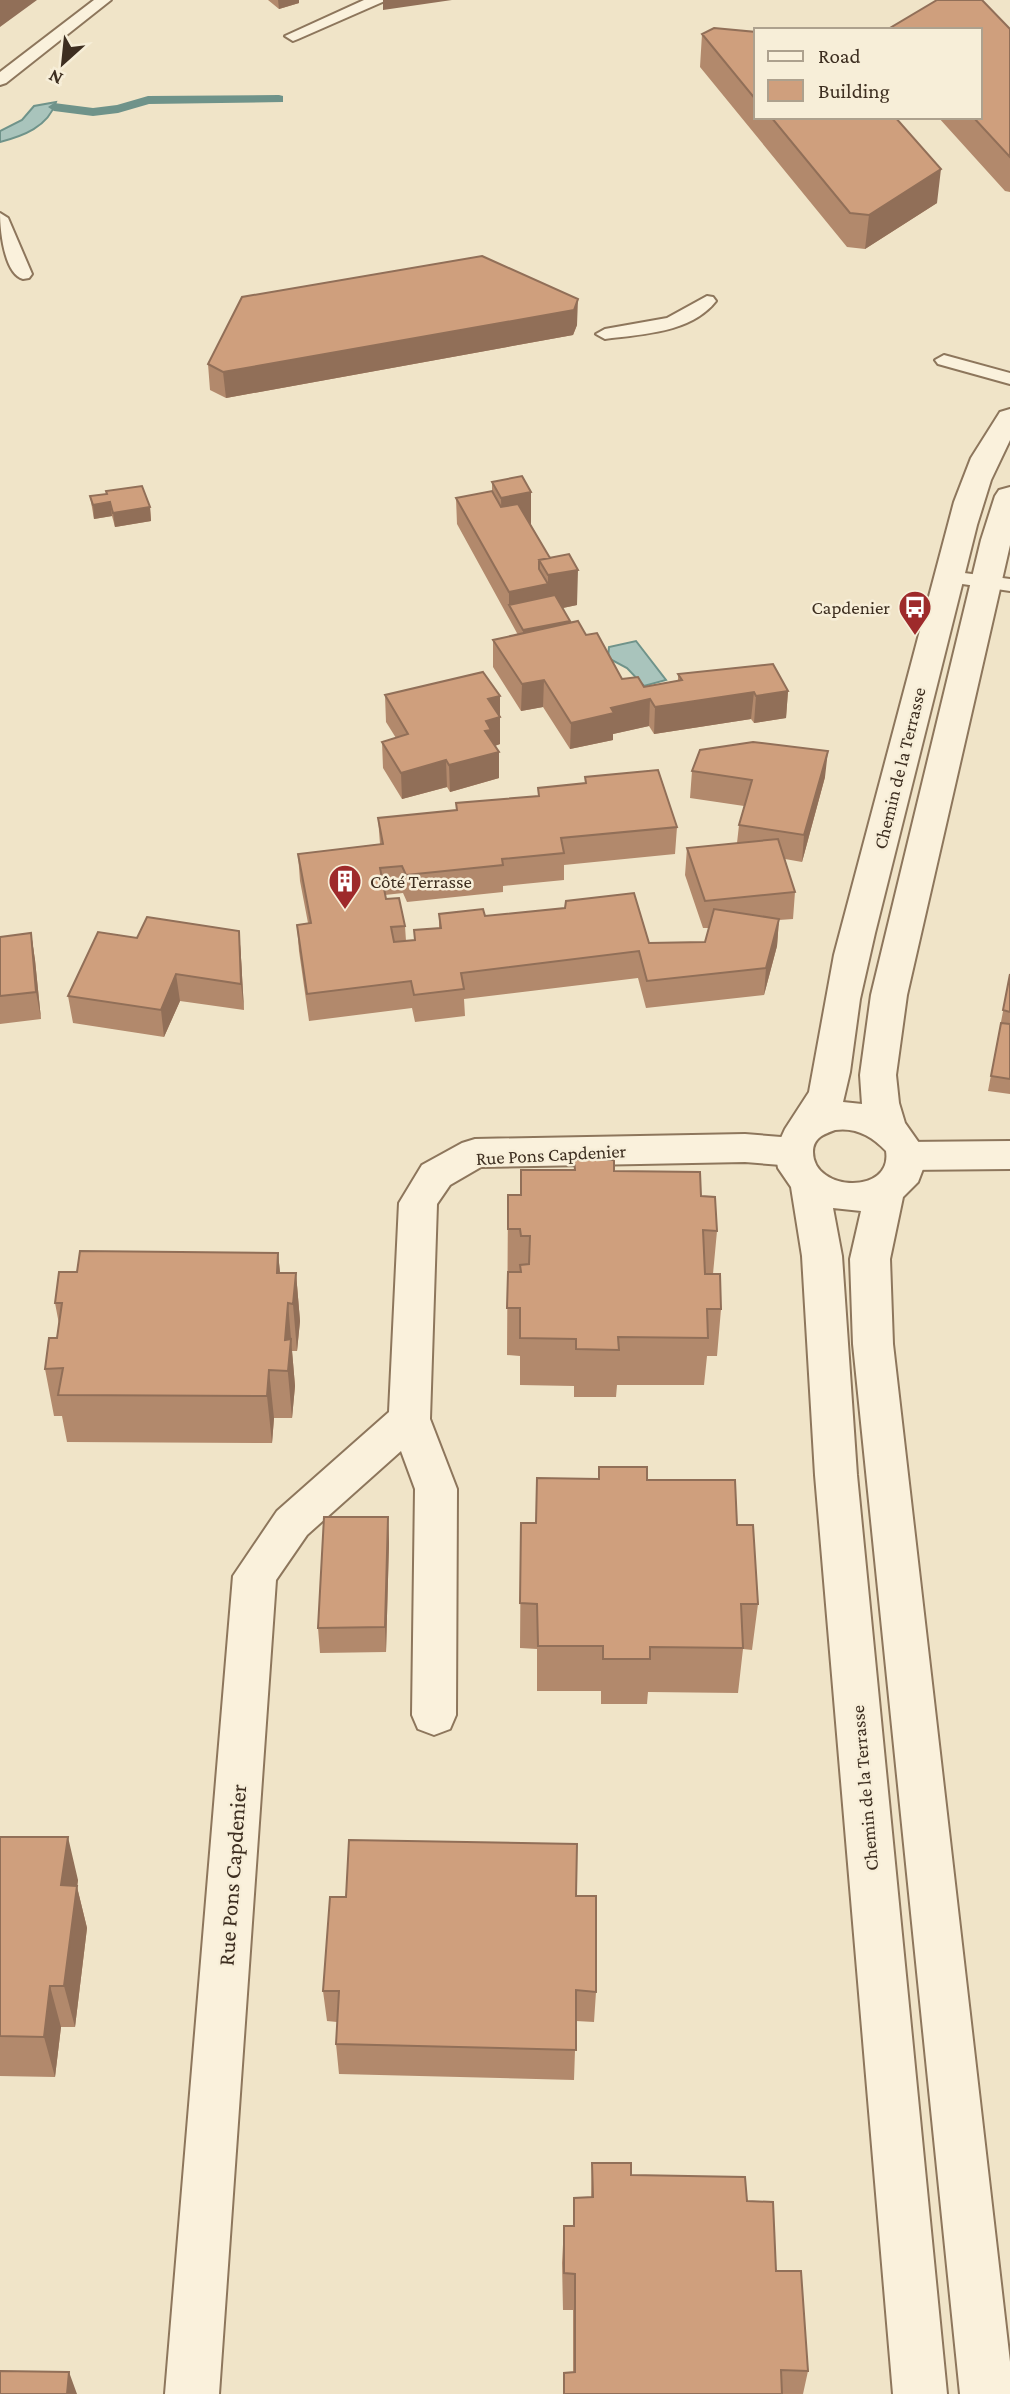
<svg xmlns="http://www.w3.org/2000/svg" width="1010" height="2394" font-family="'Crimson Pro',serif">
<rect width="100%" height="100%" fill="#f0e4c8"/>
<path fill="#a9c4bc" stroke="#6f938a" stroke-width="2" d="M56 102C48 127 23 136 0 142V131L22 120 34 106Z
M636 641 666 680 644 686 627 668 608 658 609 647Z"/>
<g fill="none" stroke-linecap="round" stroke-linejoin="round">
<path fill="#6f938a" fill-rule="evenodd" d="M279 95 283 96V102L149 104 118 113 93 116 54 111 48 107 54 103 93 108 117 105 148 96Z"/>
<defs>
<path id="service" d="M94 0H111L6 83 0 85V72Z
M364 0H387L298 39 293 41 285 36Z
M0 213 8 218 32 274 29 278 23 279C4 274 0 229 0 213Z
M707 296 713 297 716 301C691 333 642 334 605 339L596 334 605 329 667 318Z
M944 355 1010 373V384L938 364 935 360Z
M949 571 1010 579V591L942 581 939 577 942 573Z"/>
<path id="minor" d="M745 1134 794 1138 807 1142 813 1152 807 1162 794 1166 745 1162 481 1167 450 1185 437 1204 430 1419 457 1489 456 1715 450 1729 434 1735 418 1729 412 1715 415 1489 401 1451 307 1535 276 1580 219 2394H165L233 1576 277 1511 389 1412 399 1203 422 1165 462 1143 475 1139Z
M1010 1141V1169L906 1170 893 1166 887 1156 893 1146 906 1142Z"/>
<path id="tertiary" d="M1010 409V440L991 480 977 525 875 933 860 999 850 1072 843 1102 862 1104 860 1075 871 995 981 540 995 496 999 490 1010 487V545L907 995 896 1075 899 1103 905 1123 924 1150 926 1161 918 1182 903 1197 890 1259 893 1344 1010 2362V2394H960L853 1344 850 1259 861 1211 833 1208 842 1256 857 1475 947 2394H893L815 1475 802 1256 791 1187 778 1168 775 1151 785 1129 809 1092 834 955 954 502 971 458 1000 412ZM835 1130C856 1127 872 1136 886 1151 893 1195 813 1192 813 1152 813 1138 824 1134 835 1130Z"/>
</defs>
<use href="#service" stroke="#8d765c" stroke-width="4"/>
<use href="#minor" stroke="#8d765c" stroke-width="4"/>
<use href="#tertiary" stroke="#8d765c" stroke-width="4"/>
<use href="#service" fill="#faf1dc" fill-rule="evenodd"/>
<use href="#minor" fill="#faf1dc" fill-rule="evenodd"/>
<use href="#tertiary" fill="#faf1dc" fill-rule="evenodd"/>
</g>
<path fill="#b2896c" d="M268 0H299V3L279 9Z
M890 28 1010 29V192L1005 191 938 117H980V30H890Z
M756 32V117H895L937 203 865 249 847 247 700 67 702 34Z
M577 325 573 335 226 398 210 390 208 364Z
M492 482 531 525 577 605 563 608 570 623 586 635 622 679 644 687 678 681V674L788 691 786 718 754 723 751 719 654 734 649 726 613 734V740L570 749 543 707 521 711 493 667V640L518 635 457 524 456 498 492 491Z
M106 491 150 507 151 521 115 527 112 516 94 519 90 496 106 494Z
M385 695 500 696V744L495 746 499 752V778L450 792 447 787 402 799 383 768 382 742 396 738 386 722Z
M692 771 825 777 802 862 785 859 795 892 793 919 779 920 777 946 764 995 646 1008 638 978 464 999 465 1016 415 1022 412 1008 309 1021 299 951 297 925 308 923 300 881 298 854 380 844 378 818 456 810 538 796V788L585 783V777L677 827 675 854 564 865V880L503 886V892L407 902 403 893 385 895 386 899 405 926 406 941 414 940V930L439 928V914L485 916 649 943 705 942 709 928H703L685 875 687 848 737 843 739 825 744 806 690 798Z
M239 931 241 958 244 1010 180 1001 164 1037 73 1023 68 996 137 938Z
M31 933 35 960 41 1019 0 1024V937Z
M1010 974V1094L988 1091Z
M574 1160 701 1196 717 1231 713 1274 721 1309 717 1356H707L704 1385H617L616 1397H574V1386L520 1385V1356L507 1355 508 1195H521L574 1170Z
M278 1253 280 1273H296L300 1321 297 1351H292L295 1386 292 1418H274L272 1443 67 1442 62 1416H54L45 1369 57 1338 59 1324 55 1303 77 1272Z
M599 1467 647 1480 737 1525 758 1604 752 1650 743 1649 738 1693 648 1692 647 1704H601V1691H537V1649L520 1648 521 1523H536L598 1479Z
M388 1517 389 1543 386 1652 320 1653 318 1628Z
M0 1837 78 1880 77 1887 87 1928 75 2027H61L55 2077 0 2076Z
M576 1896 596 1992 594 2022 576 2021 574 2080 339 2074 336 2044 337 2022 327 2021 323 1991Z
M592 2163 631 2175 747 2201 776 2271 808 2371 803 2394H563L564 2373 573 2372V2310H563L562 2263 564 2226H573L574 2198 591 2197Z"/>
<path fill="#916f58" d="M0 0H37L0 27Z
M278 0H299V3L279 9Z
M383 0H452L383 10Z
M941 169 937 203 865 249 869 215Z
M578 299 577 325 573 335 226 398 223 372Z
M531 492V528L502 534 501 498Z
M110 502 112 516 94 519 93 505Z
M150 507 151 521 115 527 113 513Z
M578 570 577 605 548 611V575Z
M548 584V611L509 605V592Z
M570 621V635L523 644V630Z
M544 680 543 707 521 711 522 684Z
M788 691 786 718 754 723 756 696Z
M754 692 751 719 654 734 655 707Z
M500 696V744L491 747 499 752V778L450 792 449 765 486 721 488 699Z
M650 699 649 726 613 734V740L570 749 571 723 611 708Z
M828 751 825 777 802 862 804 835Z
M446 760 447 787 402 799 401 773Z
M779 919 777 946 764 995 766 968Z
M239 931 241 958 244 1010 241 984Z
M31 933 35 960 41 1019 36 992Z
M176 974 180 1001 164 1037 161 1010Z
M278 1253 283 1301 277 1273Z
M296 1273 300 1321 297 1351 293 1304Z
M288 1303 295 1386 292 1418 285 1340Z
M269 1370 274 1418 272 1443 267 1396Z
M388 1517 389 1543 386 1652 385 1627Z
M68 1837 78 1880 77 1887 87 1928 75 2027 64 1986 61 1885Z
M50 1986 61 2027 55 2077 44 2037Z
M69 2372 77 2394H67Z"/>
<path fill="#cf9f7d" stroke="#916f58" stroke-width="2" d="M937 0H982L1010 29V157L973 117H980V30H892L890 28Z
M714 28 756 32V100L702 34Z
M771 117H895L941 169 869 215 850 213Z
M482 256 578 299 574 310 223 372 208 364 242 297Z
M522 476 531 492 501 498 492 482Z
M142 486 150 507 113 513 110 502 93 505 90 496 107 494 106 491Z
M492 491 501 507 518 504 550 558 539 560V569L548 584 509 592 456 498Z
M569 554 578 570 548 575 539 560Z
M555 595 570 621 523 630 509 605Z
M578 621 586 635 597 633 622 679 638 677 644 687 682 680 678 674 773 664 788 691 756 696 754 692 655 707 650 699 611 708 614 713 571 723 544 680 522 684 493 640Z
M483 672 500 696 488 699 500 717 486 721 491 730 485 731 499 752 449 765 446 760 401 773 382 742 408 734 385 695Z
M753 742 828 751 804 835 739 825 752 780 692 771 700 750Z
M658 770 677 827 561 838 564 853 502 859 503 865 406 875 402 866 380 868 386 899 399 898 405 926 391 927 394 942 415 940 414 930 441 928 439 914 483 909 485 916 565 908 566 901 634 893 649 943 705 942 714 909 779 919 766 968 647 981 639 951 461 973 464 989 414 995 411 981 307 994 297 925 311 923 298 854 383 844 378 818 457 810 456 803 539 796 538 788 586 783 585 777Z
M778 839 795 892 705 901 687 848Z
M147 917 239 931 241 984 176 974 161 1010 68 996 98 932 137 938Z
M31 933 36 992 0 996V937Z
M1010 974V1012L1003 1010Z
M1001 1023 1010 1024V1079L991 1076Z
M574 1160H614V1171L700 1172 701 1196 715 1197 717 1231 703 1230 705 1274H720L721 1309H707L708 1338 618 1337 619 1350 576 1349V1339L520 1338V1308H507L508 1272H521L520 1265 529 1264 530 1236H521L520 1229H508V1195H521V1170H575Z
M80 1251 278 1253 277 1273H296L293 1304 288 1303 285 1340 291 1339 288 1371 269 1370 267 1396 58 1395 63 1368 45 1369 49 1338H57L62 1303H55L59 1272H77Z
M599 1467H647V1480H735L737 1525H753L758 1604H741L743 1648 650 1647V1659H603V1646H538L537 1604 520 1603 521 1523H536L537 1478 599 1479Z
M324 1517H388L385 1627 318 1628Z
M0 1837H68L61 1885 77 1886 64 1986H50L44 2037 0 2036Z
M349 1840 577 1844 576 1896H596V1992L576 1990V2050L336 2044 339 1991H323L330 1897H346Z
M592 2163H631V2175L745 2177 747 2201 773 2202 776 2271H801L808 2371 781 2370 782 2394H564V2373L575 2372V2274L564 2273V2226H574V2198L593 2197Z
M0 2371 69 2372 67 2394H0Z"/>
<defs>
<symbol id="bus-pin" viewBox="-11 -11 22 30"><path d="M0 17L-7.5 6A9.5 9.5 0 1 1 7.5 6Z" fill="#9e2a2b" stroke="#f7eed8"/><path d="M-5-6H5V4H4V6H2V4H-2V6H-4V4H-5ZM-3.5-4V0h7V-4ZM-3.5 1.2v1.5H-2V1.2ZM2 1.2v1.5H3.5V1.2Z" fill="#fff"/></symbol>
<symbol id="building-pin" viewBox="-11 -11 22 30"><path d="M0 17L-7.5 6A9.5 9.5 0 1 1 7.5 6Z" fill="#9e2a2b" stroke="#f7eed8"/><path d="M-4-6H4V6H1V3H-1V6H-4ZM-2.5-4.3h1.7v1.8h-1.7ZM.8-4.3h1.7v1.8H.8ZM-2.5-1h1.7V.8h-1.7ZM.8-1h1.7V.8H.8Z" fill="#fff"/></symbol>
</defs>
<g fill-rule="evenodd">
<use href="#bus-pin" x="896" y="588" width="38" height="52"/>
<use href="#building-pin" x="326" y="862" width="38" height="52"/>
</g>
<g text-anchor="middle" stroke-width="5" stroke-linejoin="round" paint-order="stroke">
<g font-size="19" fill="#3d2e20" stroke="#f7eed8" text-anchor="end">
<text x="890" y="614">Capdenier</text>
<text x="370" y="888" text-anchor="start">Côté Terrasse</text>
</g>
<g font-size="19" fill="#3d2e20" stroke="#f7eed8">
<text transform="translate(899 768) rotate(-76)" y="7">Chemin de la Terrasse</text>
<text transform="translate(551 1154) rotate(-3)" y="7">Rue Pons Capdenier</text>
<text transform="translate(864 1788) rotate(-95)" y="7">Chemin de la Terrasse</text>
</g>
<g font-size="23" fill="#3d2e20" stroke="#f7eed8">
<text transform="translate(232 1875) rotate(-86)" y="8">Rue Pons Capdenier</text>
</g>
</g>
<rect x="754" y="28" width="228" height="91" fill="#f7eed8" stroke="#ada18e" stroke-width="2"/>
<rect x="768" y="51" width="35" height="10" fill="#faf1dc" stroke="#ada18e" stroke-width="2"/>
<text x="818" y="63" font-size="21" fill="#3d2e20">Road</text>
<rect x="768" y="80" width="35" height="21" fill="#cf9f7d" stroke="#ada18e" stroke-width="2"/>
<text x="818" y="98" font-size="21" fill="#3d2e20">Building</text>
<g transform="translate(63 63) rotate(207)" stroke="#f7eed8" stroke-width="5" paint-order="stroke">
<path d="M0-5L12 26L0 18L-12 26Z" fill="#3d2e20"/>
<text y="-10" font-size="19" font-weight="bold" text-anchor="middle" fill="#3d2e20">N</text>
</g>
</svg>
